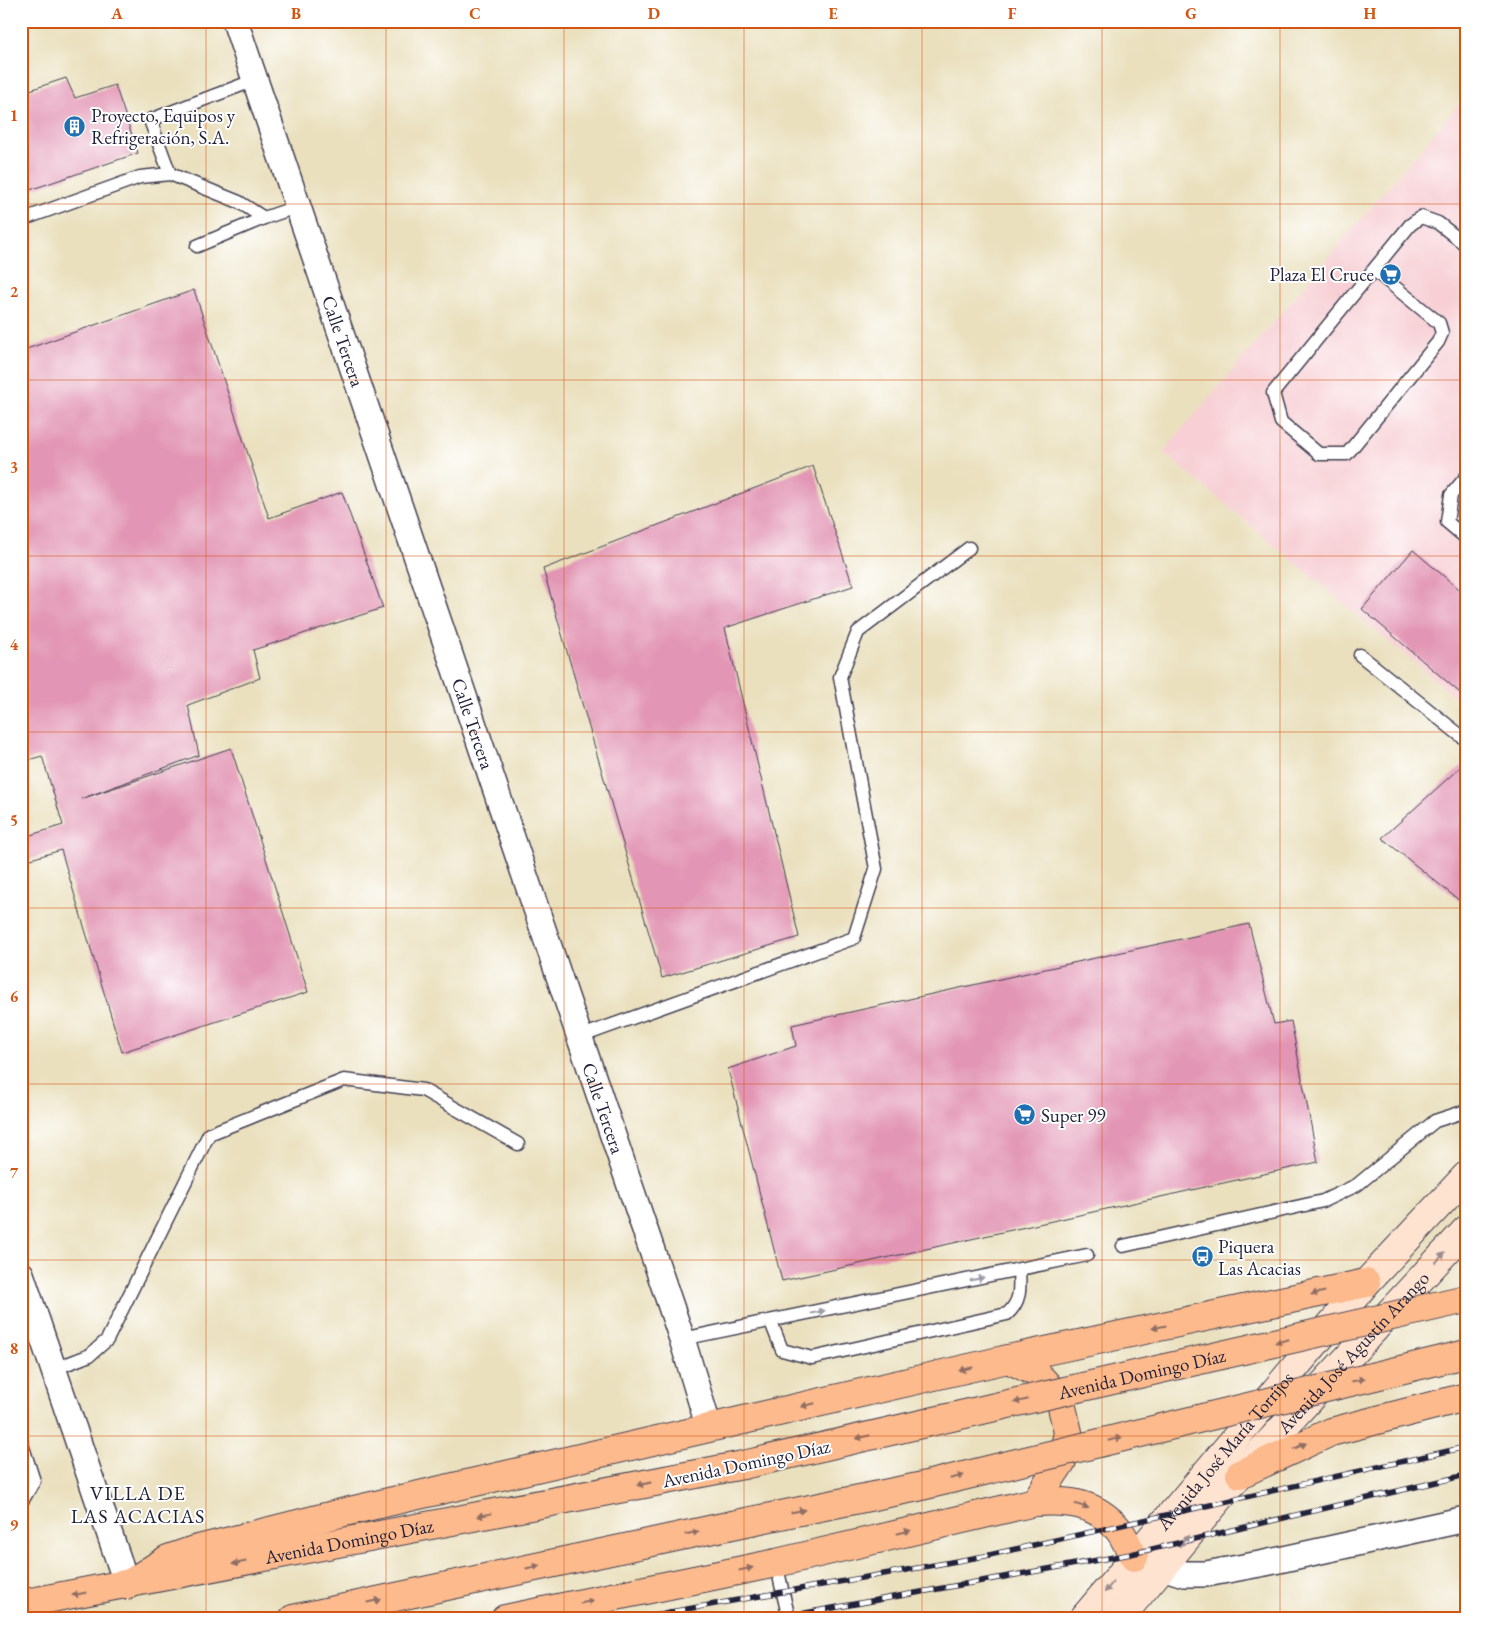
<svg xmlns="http://www.w3.org/2000/svg" width="1487" height="1640" font-family="'EB Garamond',serif">
<rect width="100%" height="100%" fill="#fff"/>
<filter id="ink" filterUnits="userSpaceOnUse"><feTurbulence type="fractalNoise" baseFrequency=".02" numOctaves="2"/><feDisplacementMap in="SourceGraphic" scale="10" xChannelSelector="R" yChannelSelector="G"/><feConvolveMatrix kernelMatrix="1 2 1 2 8 2 1 2 1" color-interpolation-filters="sRGB"/></filter>
<filter id="wash" filterUnits="userSpaceOnUse"><feTurbulence type="fractalNoise" baseFrequency=".0096" numOctaves="4" result="noise"/><feDisplacementMap in="SourceGraphic" scale="20" xChannelSelector="R" yChannelSelector="G"/><feGaussianBlur stdDeviation="1.12" result="paint"/><feColorMatrix in="noise" values="0 0 0 0 0 0 0 0 0 0 0 0 0 0 0 0 0 1.4 0 .05"/><feComposite in="paint" operator="in"/></filter>
<g filter="url(#wash)">
<rect width="100%" height="100%" fill="#eae0be"/>
<path fill="#f7cfd4" d="M1466 96V706L1163 452Z"/>
<g id="blocks">
<path fill="#e295b4" d="M66 78 75 98 115 85 138 153 21 193V93Z
M194 290 269 518 342 492 383 608 253 650 260 678 188 705 199 755 81 799 231 748 308 992 122 1052 61 850 21 862V838L63 825 42 756 21 762V351Z
M813 466 853 586 725 628 799 937 662 978 543 569Z
M1413 550 1466 595V698L1362 609Z
M1466 762V906L1382 838Z
M1249 924 1274 1024 1291 1021 1318 1162 782 1281 728 1069 796 1046 792 1025Z"/>
</g>
</g>
<g filter="url(#ink)">
<use href="#blocks" fill-opacity="0" stroke="#403e4f" stroke-width="1"/>
<g fill="none" stroke-linecap="round" stroke-linejoin="round">
<defs>
<path id="service" d="M170 174 150 120 255 80
M21 220 140 177 170 174 239 202 264 218 299 206
M197 246 264 218
M1374 270 1439 323 1442 333 1438 342 1347 454H1319L1281 422 1273 393 1410 225 1421 217 1438 223 1466 245
M1466 477 1451 495 1447 522 1466 538
M1360 655 1466 740
M579 1037 854 938 876 869 840 677 858 632 969 548
M1123 1246 1323 1201 1357 1185 1435 1121 1466 1111
M771 1322 782 1350 812 1358 1007 1314C1021 1302 1020 1288 1019 1271
M21 1330 39 1324
M682 1339 1087 1255
M54 1369 90 1355 107 1340 209 1134 344 1080 423 1090 518 1144
M21 1441 34 1481 21 1503
M776 1563 789 1619"/>
<g id="minor">
<path id="s1" d="M235 21 682 1339 709 1428"/>
<path d="M21 1274 127 1585"/>
<path d="M1162 1567 1184 1574H1206L1265 1563 1466 1519"/>
</g>
<g id="secondary">
<path id="s2" d="M1083 1619 1366 1283 1466 1176"/>
<path id="s3" d="M1119 1619 1240 1474 1466 1230"/>
</g>
<g id="primary">
<path d="M1008 1359 1035 1372 1060 1399 1068 1432 1062 1461 1035 1502"/>
<path d="M1240 1474 1331 1432 1466 1397"/>
<path d="M127 1585 168 1559 194 1550 345 1512 1008 1359 1366 1283"/>
<path id="s4" d="M21 1604 743 1465"/>
<path d="M293 1619 751 1521"/>
<path d="M505 1619 776 1563 1035 1502C1067 1500 1096 1502 1119 1530 1125 1538 1129 1548 1134 1557"/>
</g>
</defs>
<use href="#service" stroke="#403e4f" stroke-width="15"/>
<use href="#minor" stroke="#403e4f" stroke-width="28"/>
<use href="#secondary" stroke="#403e4f" stroke-width="30"/>
<use href="#primary" stroke="#403e4f" stroke-width="30"/>
<use href="#service" stroke="#fff" stroke-width="12"/>
<use href="#minor" stroke="#fff" stroke-width="25"/>
<use href="#secondary" stroke="#fee3d1" stroke-width="28"/>
<use href="#primary" stroke="#fcba8d" stroke-width="28"/>
<defs>
<path id="rail" d="M631 1619 985 1556 1466 1447
M772 1619 1131 1554 1466 1475"/>
</defs>
<use href="#rail" stroke="#22223b" stroke-width="5.5"/>
<use href="#rail" stroke="#fff" stroke-width="4" stroke-dasharray="11" stroke-linecap="butt"/>
<defs>
<g id="primary-bridge">
<path id="s5" d="M743 1465 1466 1299"/>
<path d="M751 1521 918 1487 1466 1354"/>
</g>
</defs>
<use href="#primary-bridge" stroke="#403e4f" stroke-width="30" stroke-linecap="butt"/>
<use href="#primary-bridge" stroke="#fcba8d" stroke-width="28"/>
</g>
<defs><path id="oneway-solid" d="M-6-.8H1V-3.2L6.5 0L1 3.2V.8H-6Z" transform="scale(1.25)"/></defs>
<g fill="#9b8c8e">
<use href="#oneway-solid" transform="translate(1440 1258) rotate(-47)"/>
<use href="#oneway-solid" transform="translate(1184 1541) rotate(-50)"/>
<use href="#oneway-solid" transform="translate(1109 1587) rotate(129)"/>
</g>
<g fill="#9c9ca7">
<use href="#oneway-solid" transform="translate(977 1279) rotate(-12)"/>
<use href="#oneway-solid" transform="translate(818 1312) rotate(-12)"/>
</g>
<g fill="#8f6e64">
<use href="#oneway-solid" transform="translate(1318 1293) rotate(168)"/>
<use href="#oneway-solid" transform="translate(1159 1327) rotate(168)"/>
<use href="#oneway-solid" transform="translate(1282 1341) rotate(167)"/>
<use href="#oneway-solid" transform="translate(966 1369) rotate(167)"/>
<use href="#oneway-solid" transform="translate(1358 1380) rotate(-14)"/>
<use href="#oneway-solid" transform="translate(1021 1401) rotate(167)"/>
<use href="#oneway-solid" transform="translate(808 1405) rotate(167)"/>
<use href="#oneway-solid" transform="translate(863 1437) rotate(167)"/>
<use href="#oneway-solid" transform="translate(1115 1439) rotate(-14)"/>
<use href="#oneway-solid" transform="translate(1300 1446) rotate(-25)"/>
<use href="#oneway-solid" transform="translate(957 1477) rotate(-14)"/>
<use href="#oneway-solid" transform="translate(644 1484) rotate(169)"/>
<use href="#oneway-solid" transform="translate(1082 1506) rotate(18)"/>
<use href="#oneway-solid" transform="translate(798 1511) rotate(-11)"/>
<use href="#oneway-solid" transform="translate(484 1515) rotate(169)"/>
<use href="#oneway-solid" transform="translate(904 1532) rotate(-13)"/>
<use href="#oneway-solid" transform="translate(692 1533) rotate(-12)"/>
<use href="#oneway-solid" transform="translate(239 1563) rotate(169)"/>
<use href="#oneway-solid" transform="translate(533 1567) rotate(-12)"/>
<use href="#oneway-solid" transform="translate(746 1569) rotate(-12)"/>
<use href="#oneway-solid" transform="translate(79 1594) rotate(169)"/>
<use href="#oneway-solid" transform="translate(374 1601) rotate(-12)"/>
<use href="#oneway-solid" transform="translate(587 1602) rotate(-12)"/>
</g>
</g>
<path fill="none" stroke="#d45411" stroke-width="1" stroke-opacity="0.55" d="M206 21V1619M386 21V1619M564 21V1619M744 21V1619M922 21V1619M1102 21V1619M1280 21V1619M21 204H1466M21 380H1466M21 556H1466M21 732H1466M21 908H1466M21 1084H1466M21 1260H1466M21 1436H1466"/>
<defs>
<symbol id="building-disc" viewBox="-11 -11 22 22"><circle r="9.5" fill="#1f6fb2" stroke="#fff"/><path d="M-4-6H4V6H1V3H-1V6H-4ZM-2.5-4.3h1.7v1.8h-1.7ZM.8-4.3h1.7v1.8H.8ZM-2.5-1h1.7V.8h-1.7ZM.8-1h1.7V.8H.8Z" fill="#fff"/></symbol>
<symbol id="supermarket-disc" viewBox="-11 -11 22 22"><circle r="9.5" fill="#1f6fb2" stroke="#fff"/><path d="M-6-5.5h2.5l.6 2H6L4.5 2H-2.5L-4.4-4H-6ZM-1.5 3.2a1.3 1.3 0 1 0 .1 0ZM3 3.2a1.3 1.3 0 1 0 .1 0Z" fill="#fff"/></symbol>
<symbol id="bus-disc" viewBox="-11 -11 22 22"><circle r="9.5" fill="#1f6fb2" stroke="#fff"/><path d="M-5-6H5V4H4V6H2V4H-2V6H-4V4H-5ZM-3.5-4V0h7V-4ZM-3.5 1.2v1.5H-2V1.2ZM2 1.2v1.5H3.5V1.2Z" fill="#fff"/></symbol>
</defs>
<g fill-rule="evenodd">
<use href="#building-disc" x="62" y="114" width="25" height="25"/>
<use href="#supermarket-disc" x="1378" y="262" width="25" height="25"/>
<use href="#supermarket-disc" x="1012" y="1102" width="25" height="25"/>
<use href="#bus-disc" x="1190" y="1244" width="25" height="25"/>
</g>
<g text-anchor="middle" stroke-width="4" stroke-linejoin="round" paint-order="stroke">
<g font-size="19" fill="#22223b" stroke="#fff" text-anchor="start">
<text x="91" y="122">Proyecto, Equipos y<tspan x="91" dy="22">Refrigeración, S.A.</tspan></text>
<text x="1374" y="281" text-anchor="end">Plaza El Cruce</text>
<text x="1041" y="1122">Super 99</text>
<text x="1218" y="1253">Piquera<tspan x="1218" dy="22">Las Acacias</tspan></text>
</g>
<g font-size="19" fill="#22223b" stroke="#fff">
<text dy="7" stroke="none"><textPath href="#s1" startOffset="338">Calle Tercera</textPath></text>
<text dy="7" stroke="none"><textPath href="#s1" startOffset="742">Calle Tercera</textPath></text>
<text dy="7" stroke="none"><textPath href="#s1" startOffset="1148">Calle Tercera</textPath></text>
<text dy="7" stroke="none"><textPath href="#s3" startOffset="355">Avenida José Agustín Arango</textPath></text>
<text dy="7" stroke="none"><textPath href="#s5" startOffset="409">Avenida Domingo Díaz</textPath></text>
<text dy="7" stroke="none"><textPath href="#s2" startOffset="220">Avenida José María Torrijos</textPath></text>
<text transform="translate(746 1463) rotate(-12)" y="7">Avenida Domingo Díaz</text>
<text dy="7" stroke="none"><textPath href="#s4" startOffset="334">Avenida Domingo Díaz</textPath></text>
</g>
<g font-size="20" letter-spacing="1" fill="#22223b" stroke="#fff">
<text x="138" y="1500">VILLA DE<tspan x="138" dy="23">LAS ACACIAS</tspan></text>
</g>
</g>
<rect width="1487" height="1640" fill="none" stroke="#fff" stroke-width="55"/>
<rect x="28" y="28" width="1432" height="1584" fill="none" stroke="#d45411" stroke-width="2"/>
<g font-size="16" text-anchor="middle" font-weight="bold" fill="#d45411">
<text x="117" y="19">A</text>
<text x="296" y="19">B</text>
<text x="475" y="19">C</text>
<text x="654" y="19">D</text>
<text x="833" y="19">E</text>
<text x="1012" y="19">F</text>
<text x="1191" y="19">G</text>
<text x="1370" y="19">H</text>
<text x="14" y="121">1</text>
<text x="14" y="297">2</text>
<text x="14" y="473">3</text>
<text x="14" y="650">4</text>
<text x="14" y="826">5</text>
<text x="14" y="1002">6</text>
<text x="14" y="1178">7</text>
<text x="14" y="1354">8</text>
<text x="14" y="1530">9</text>
</g>
</svg>
